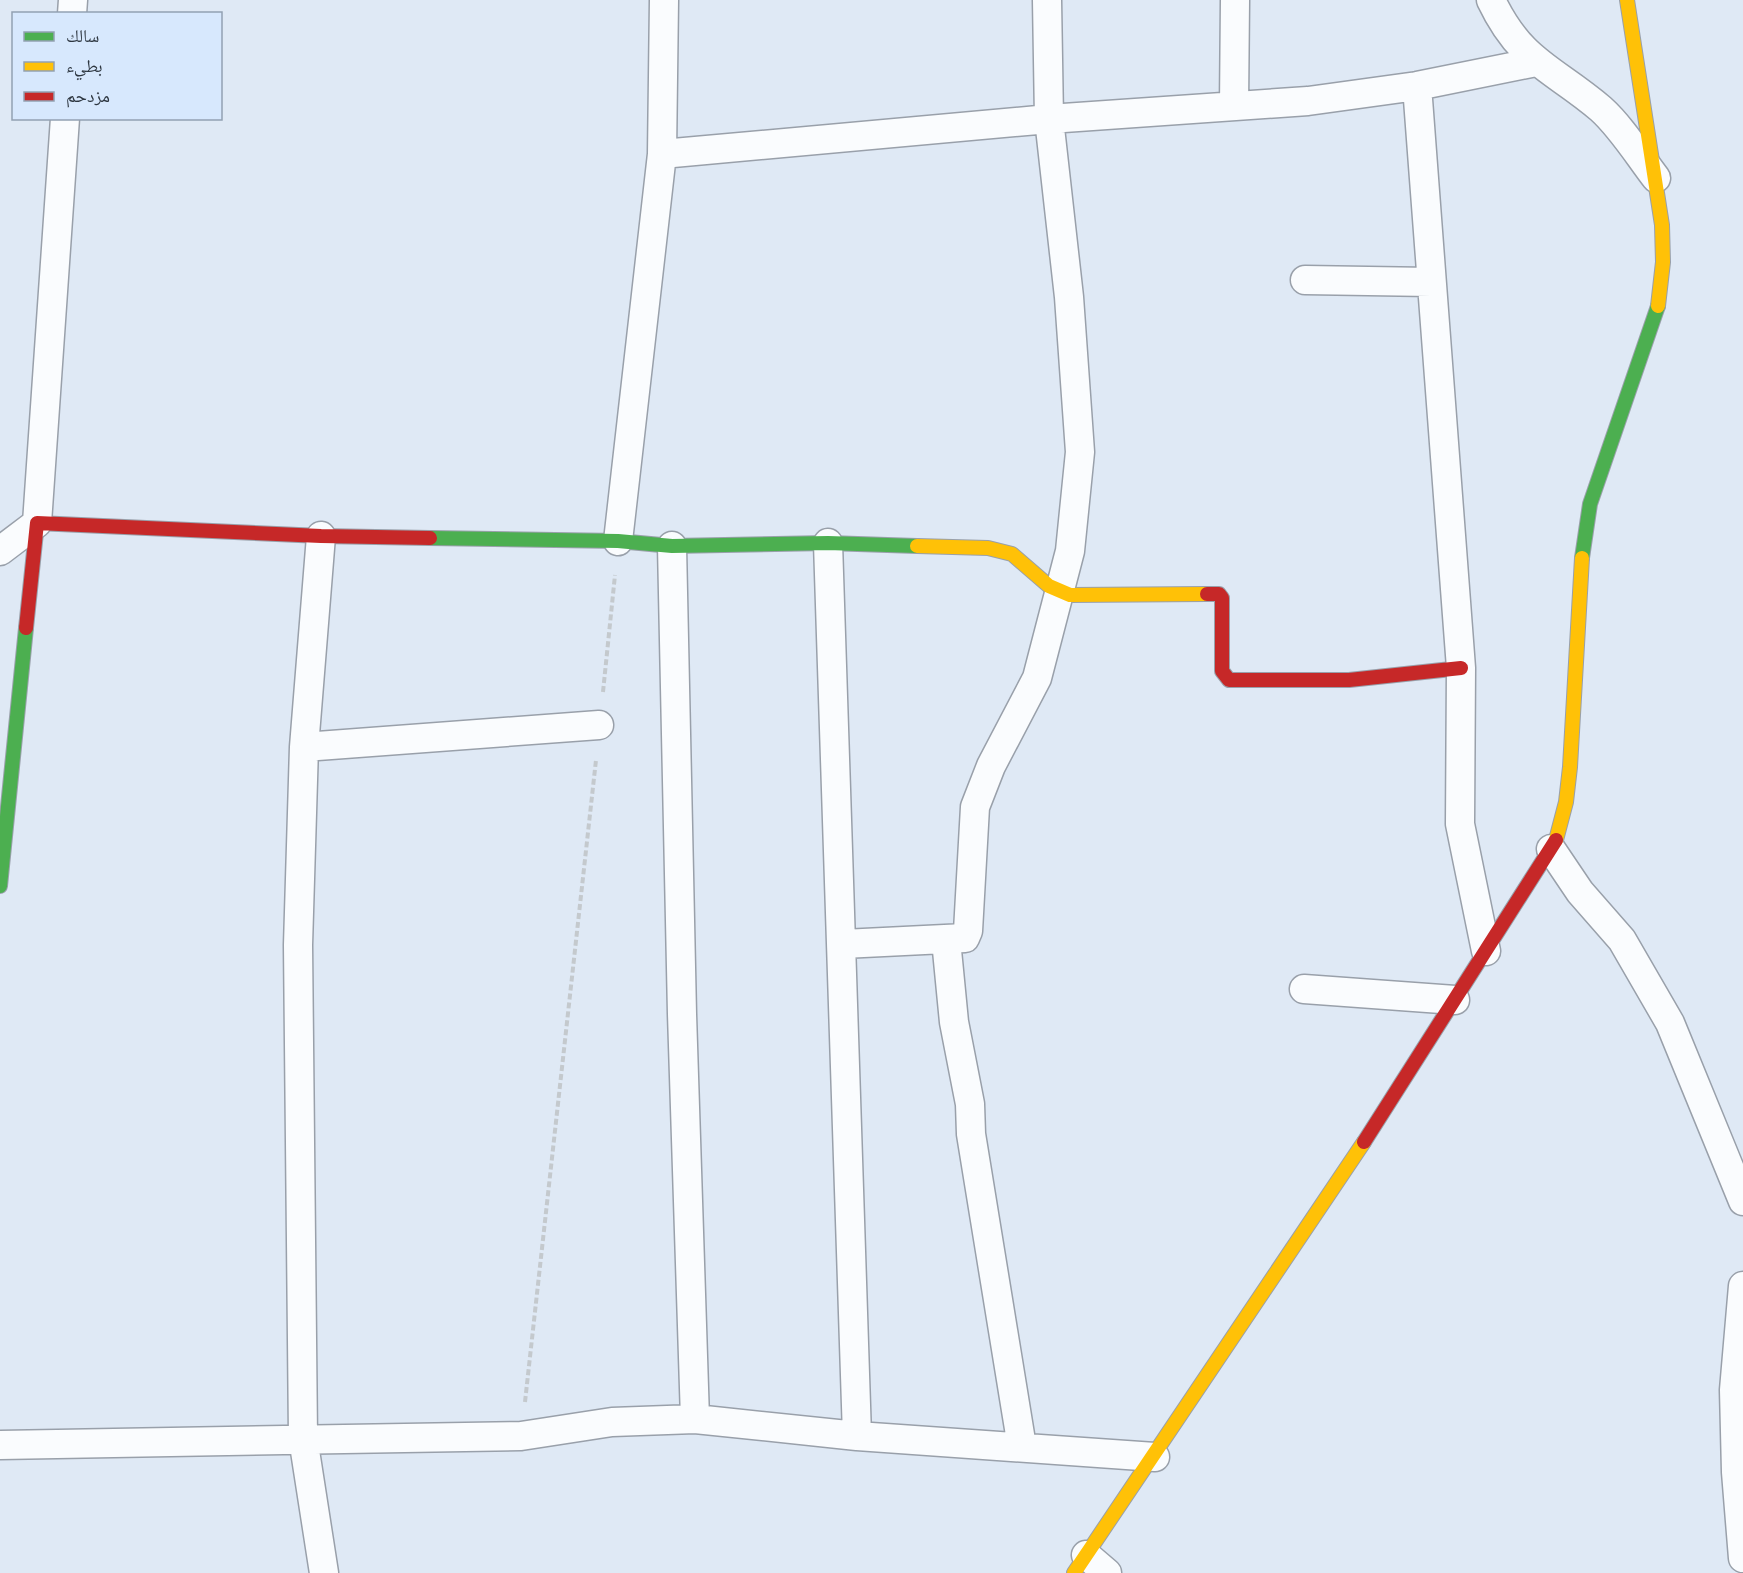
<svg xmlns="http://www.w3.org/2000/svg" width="1743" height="1573" font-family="'Nunito Sans','Noto Naskh Arabic',sans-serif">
<rect width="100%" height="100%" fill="#dfe9f5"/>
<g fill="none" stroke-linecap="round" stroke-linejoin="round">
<defs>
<path id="street" d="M1491 0C1521 63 1553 68 1601 109 1622 128 1639 156 1656 178
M72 14 73 0
M1417 86 1461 668 1460 824 1486 951
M1234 106 1235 0
M662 154 1049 119 1308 101 1417 86 1536 62
M1305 280 1431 282
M321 536 304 747 298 945 303 1438 324 1573
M618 541 662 154 664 0
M828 543 857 1436
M672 546 682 1014 695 1419
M0 551 37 523 65 118
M304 747 599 725
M1551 849 1580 892 1622 940 1670 1023 1743 1201
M946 940 954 1022 970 1104 971 1134 1022 1447
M843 944 965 938 968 931 975 807 991 766 1037 678 1070 551 1080 452 1069 297 1049 119 1047 0
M1304 989 1455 1000
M1743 1286 1734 1390 1736 1472 1743 1558
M0 1445 521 1436 612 1422 695 1419 857 1436 1155 1457
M1086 1555 1107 1573"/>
<path id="fast" d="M430 538 618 541 672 546 828 543 917 546
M1582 558 1590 504 1658 306
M0 886 26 628"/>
<path id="slow" d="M1627 0 1662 225 1663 262 1658 306
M917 546 988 548 1012 554 1049 586 1070 595 1207 594
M1556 840 1566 802 1570 767 1582 558
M1074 1573 1364 1142"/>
<path id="jam" d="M1207 594H1219L1222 598V671L1229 680H1349L1461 668
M26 628 37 523 321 536 430 538
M1364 1142 1556 840"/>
</defs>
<use href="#street" stroke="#99a0aa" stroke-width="31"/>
<use href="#fast" stroke="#99a0aa" stroke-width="16"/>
<use href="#slow" stroke="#99a0aa" stroke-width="16"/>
<use href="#jam" stroke="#99a0aa" stroke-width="16"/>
<path stroke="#c4c9cd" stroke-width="4" stroke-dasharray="6 3" stroke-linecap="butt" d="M603 692 615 575
M525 1402 596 760"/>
<use href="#street" stroke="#fafcfe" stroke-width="28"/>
<use href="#fast" stroke="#4caf50" stroke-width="14"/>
<use href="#slow" stroke="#ffc107" stroke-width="14"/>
<use href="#jam" stroke="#c62828" stroke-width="14"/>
</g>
<rect x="12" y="12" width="210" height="108" fill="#d7e8fd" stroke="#93a1b2" stroke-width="1.5"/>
<rect x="24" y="32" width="30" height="9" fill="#4caf50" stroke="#93a1b2" stroke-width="1.5"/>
<text x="66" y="42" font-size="18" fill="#2e3741">سالك</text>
<rect x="24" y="62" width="30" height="9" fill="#ffc107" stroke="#93a1b2" stroke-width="1.5"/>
<text x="66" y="72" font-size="18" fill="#2e3741">بطيء</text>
<rect x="24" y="92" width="30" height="9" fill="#c62828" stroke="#93a1b2" stroke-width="1.5"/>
<text x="66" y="102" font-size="18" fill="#2e3741">مزدحم</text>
</svg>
